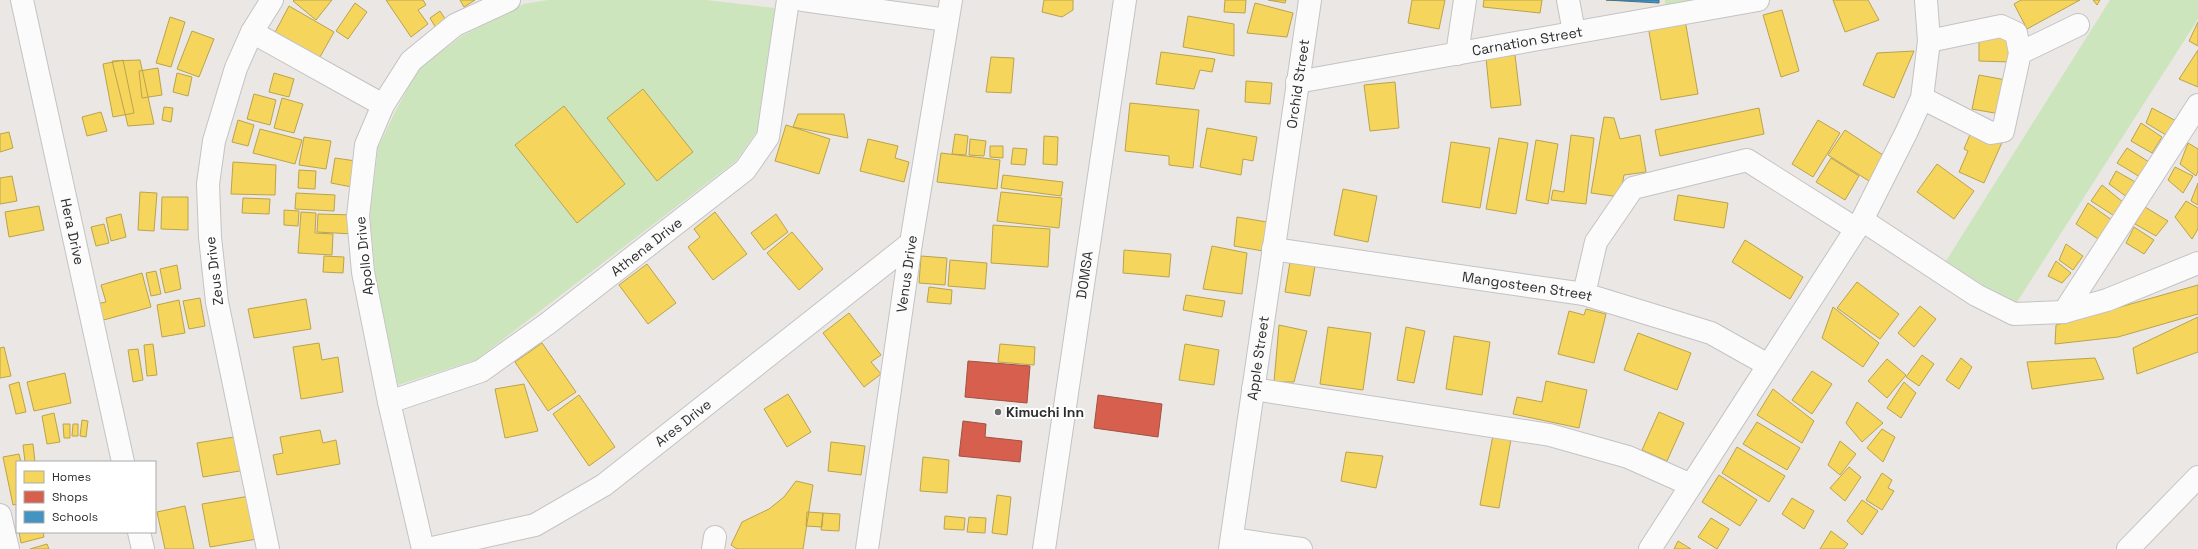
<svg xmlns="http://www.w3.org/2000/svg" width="2198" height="549" font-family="'Space Grotesk',sans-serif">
<rect width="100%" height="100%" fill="#eae7e4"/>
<path fill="#ede6d9" d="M1604 0H1665V8L1604 6Z"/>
<path fill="#cce5bd" d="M548 0H706L775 8 757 131 736 161 476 360 398 385 376 281 370 216 378 148 394 114 418 69 462 36 524 4Z
M1665 0H1705L1665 8Z
M2110 0H2198V19L2017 302 1981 284 1946 261Z"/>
<path fill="#f6d55c" stroke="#baa34e" d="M294 0H332L316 20 293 1Z
M386 0H423L426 5 418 10 428 24 411 37Z
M460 0H475L464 7Z
M1044 0H1073V10L1062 17 1042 12Z
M1225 0H1246L1245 13 1224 12Z
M1268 0H1286L1285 3Z
M1412 0H1445L1439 29 1408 23Z
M1484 0H1542L1540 13 1483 7Z
M1833 0H1868L1879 20 1845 32Z
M2021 0H2080L2027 29 2014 4Z
M2093 0H2100L2097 5Z
M355 3 367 12 348 39 336 31Z
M1255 3 1293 13 1287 37 1247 33Z
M289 6 334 32 316 64 272 38Z
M1782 10 1799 71 1781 77 1763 15Z
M440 11 451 28 440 35 430 18Z
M1188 16 1234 24V56L1183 47Z
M170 17 185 22 171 67 156 63Z
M1685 20 1698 94 1661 100 1648 26Z
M2198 22V46L2189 41Z
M192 31 214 39 199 77 177 69Z
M1979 33 2011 34 2010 62 1979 61Z
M2198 50V87L2179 79Z
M1914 51 1894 98 1863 85 1877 53Z
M1161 52 1215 59 1212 72 1200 70 1194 89 1156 84Z
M1515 55 1521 105 1491 108 1486 58Z
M991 57 1014 58 1011 93 986 92Z
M123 60 134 113 113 117 103 64Z
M140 60 154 124 128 126 112 61Z
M158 68 162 95 142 98 139 71Z
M177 73 192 77 188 96 173 92Z
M274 73 294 79 289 97 269 92Z
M1979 75 2006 80 2000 114 1972 109Z
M1246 81 1272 83 1270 104 1245 102Z
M1395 82 1399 128 1370 131 1364 85Z
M643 89 693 152 657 181 607 118Z
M254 94 276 100 270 125 247 119Z
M282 98 303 104 294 133 274 128Z
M1130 103 1199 110 1193 168 1169 165V156L1125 151Z
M564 106 625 184 577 223 515 145Z
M164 107 173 108 171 122 162 120Z
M1759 108 1764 134 1660 156 1655 130Z
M2152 108 2178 122 2166 135 2146 123Z
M101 112 107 131 87 136 82 117Z
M798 114H844L848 138 793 127Z
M1604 117 1614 118 1620 139 1640 135 1646 172 1624 175 1620 197 1591 193Z
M238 120 254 125 248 146 232 142Z
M1818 120 1840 133 1813 177 1792 164Z
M2141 123 2162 137 2152 153 2131 141Z
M786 125 830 139 819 174 775 161Z
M1974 125 2004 138 1984 183 1959 172 1968 151 1964 149Z
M1207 128 1257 137 1253 161 1243 159 1241 175 1200 167Z
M260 129 302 140 295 164 253 153Z
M1845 130 1886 157 1869 181 1828 155Z
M9 132 13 148 0 152V134Z
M955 134 968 136 966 155 952 154Z
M1571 135 1594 138 1586 204 1551 200 1553 190 1564 192Z
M1044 136 1058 137 1057 165 1043 164Z
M304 137 331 141 326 169 299 165Z
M1499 138 1528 143 1516 214 1486 209Z
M868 139 898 146 895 158 909 162 904 182 860 171Z
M970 139 986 141 984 156 969 155Z
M1536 140 1558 144 1548 204 1526 200Z
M1451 142 1490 148 1480 208 1442 202Z
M2188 143 2198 149V171L2196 176 2180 164Z
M990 146H1003V158L990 157Z
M1013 148 1027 149 1025 165 1011 164Z
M2127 148 2149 162 2140 177 2117 163Z
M941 153 1000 160 997 189 937 182Z
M335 158 356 161 352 187 331 183Z
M1831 158 1859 176 1845 200 1816 182Z
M233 162 276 165 275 195 231 194Z
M1937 164 1974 191 1954 219 1917 192Z
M2175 167 2193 176 2183 193 2168 180Z
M299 170 316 171 315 189 298 188Z
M2116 171 2137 183 2127 197 2109 184Z
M1003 175 1063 182 1061 196 1001 188Z
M12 176 17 201 0 204V178Z
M2198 183V205L2191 201Z
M2102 185 2124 203 2116 217 2091 201Z
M1343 189 1377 196 1368 242 1334 235Z
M140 192 157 193 154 231 138 230Z
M1001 192 1062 198 1059 228 997 221Z
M296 193 335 195 334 211 295 209Z
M1678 195 1728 203 1724 228 1674 220Z
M162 197H188V230L161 229Z
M243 198 270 199 269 214 242 213Z
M2186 201 2198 208V229L2192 239 2175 217Z
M2088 203 2116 223 2101 241 2076 224Z
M39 206 44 230 9 237 5 212Z
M2145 207 2168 221 2156 236 2135 224Z
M284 210 299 211 298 226 284 225Z
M301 212 316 213 315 233 333 234 332 255 298 253Z
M715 212 747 254 713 280 688 247 700 237 694 229Z
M121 214 126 237 111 241 106 218Z
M318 214 354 215 353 234 317 232Z
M776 214 788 232 764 250 751 233Z
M1237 217 1267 222 1263 251 1234 246Z
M104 224 109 243 96 246 91 227Z
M993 225 1050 229 1048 267 991 263Z
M2134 227 2154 240 2144 254 2126 243Z
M792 232 823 269 799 290 767 253Z
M1745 240 1803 277 1790 299 1732 262Z
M2066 244 2083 256 2073 270 2059 260Z
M1212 246 1247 253 1242 294 1203 289Z
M1124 250 1171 254 1169 277 1123 273Z
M324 256 344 257 343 273 323 272Z
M921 256 947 258 945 285 919 283Z
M950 260 987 263 985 289 948 286Z
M2056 261 2071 273 2062 283 2048 276Z
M1290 262 1315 266 1310 296 1285 292Z
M647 264 676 303 648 324 619 285Z
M177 265 181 289 165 293 160 269Z
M156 271 161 294 151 296 146 273Z
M142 273 151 307 100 321 96 304 106 302 101 285Z
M1857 282 1899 314 1880 339 1837 308Z
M2198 285V314L2118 337 2055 344 2056 325Z
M929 287 952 290 951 304 927 302Z
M1186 295 1225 301 1222 317 1183 310Z
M200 298 205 326 189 329 183 301Z
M306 299 311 329 254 338 248 309Z
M179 300 185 333 162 337 157 305Z
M1920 306 1936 319 1914 347 1898 333Z
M1833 307 1879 343 1863 367 1822 338Z
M1586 309 1606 314 1594 363 1558 354 1569 311 1584 315Z
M849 313 881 355 871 362 881 374 864 387 823 333Z
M2198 317V352L2137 374 2133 348Z
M1279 325 1307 331 1294 382H1274Z
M1328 327 1371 333 1363 390 1320 384Z
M1406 327 1425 331 1414 383 1397 380Z
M1638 333 1691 353 1677 390 1624 370Z
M1454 336 1490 342 1482 395 1446 389Z
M319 343 322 360 338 357 343 392 301 399 293 347Z
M542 343 576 392 548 411 515 362Z
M153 344 157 375 147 376 144 345Z
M1000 344 1035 347 1034 365 998 362Z
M1185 344 1219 350 1214 385 1179 380Z
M4 347 11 376 0 378V348Z
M138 349 143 380 133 382 128 350Z
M1922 355 1934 364 1919 386 1906 377Z
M1961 358 1972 367 1959 389 1946 380Z
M2095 358 2104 379 2032 389 2027 362Z
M1887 359 1906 375 1887 398 1868 381Z
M1812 371 1832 384 1812 414 1792 400Z
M65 373 71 403 34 411 27 382Z
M1546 381 1587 390 1579 428 1513 414 1517 397 1542 402Z
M19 382 26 412 16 414 9 385Z
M1904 382 1916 393 1901 418 1887 408Z
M524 384 538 431 505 438 495 389Z
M1773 389 1814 421 1802 443 1757 415Z
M788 394 811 432 787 447 764 409Z
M579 395 615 447 589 466 553 414Z
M1857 402 1883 423 1862 442 1846 423Z
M1659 412 1684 423 1667 461 1642 450Z
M54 413 60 442 47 444 42 416Z
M82 420 88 421 86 437 80 436Z
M1757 422 1800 448 1787 470 1743 444Z
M63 424H70V438H64Z
M73 424H78V436H72Z
M1882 429 1895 437 1883 462 1867 448Z
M320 430 323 443 336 440 340 464 277 475 273 455 283 453 280 437Z
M246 435 252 469 203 477 197 443Z
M1493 435 1511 439 1499 508 1480 505Z
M1840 441 1856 454 1840 475 1828 465Z
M831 442 865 446 861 475 828 471Z
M33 444 35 462H25L23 445Z
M1737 447 1785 476 1769 502 1722 473Z
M1346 452 1383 456 1376 488 1341 481Z
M19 454 21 462H17V504L13 505 3 457Z
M923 457 949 460 947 493 920 491Z
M1849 467 1861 477 1845 501 1830 488Z
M1882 473 1892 480 1888 488 1894 491 1882 510 1866 500Z
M1719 475 1757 500 1740 526 1702 502Z
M796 481 813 485 803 549H737L731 545 742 522 769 509 784 497Z
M256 495 263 538 210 547 202 504Z
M997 495 1011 497 1007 535 992 533Z
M1792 498 1814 511 1804 529 1782 514Z
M1862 500 1878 511 1862 535 1847 521Z
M185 506 194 549H165L157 512Z
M807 512 823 513 822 527 806 526Z
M823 513 840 514 839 531 821 530Z
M945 516 965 518 964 530 944 529Z
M969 517 986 518 985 533 967 532Z
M1711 518 1729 529 1717 549 1698 537Z
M1831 531 1848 544 1844 549H1820Z
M19 532H43L44 537 21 543Z
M1678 541 1691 549H1674Z
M47 544 49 549H30Z"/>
<path fill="#d6604d" stroke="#a35143" d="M968 361 1030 366 1027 403 965 397Z
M1098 395 1162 404 1158 437 1094 428Z
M963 421 986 424 985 437 1022 441 1020 462 959 456Z"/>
<path fill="#4393c3" stroke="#3c7496" d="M1606 0H1659V3Z"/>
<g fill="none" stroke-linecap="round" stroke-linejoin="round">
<defs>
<g id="street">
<path id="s1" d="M22 0 123 462"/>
<path d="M803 0 947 20"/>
<path d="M1568 0 1574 32"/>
<path d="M252 32 383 105"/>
<path d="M2020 53 2078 25"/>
<path d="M1457 54 1465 0"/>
<path id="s2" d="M1297 82 1758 0"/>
<path d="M1922 98 1991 133 2003 131 2020 53 2016 33 2001 26 1929 41"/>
<path d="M1862 220 1976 295 2014 314 2064 312 2107 300 2198 263"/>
<path id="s3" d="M1273 249 1584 294 1711 333 1768 365"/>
<path d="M1584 294 1596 242 1633 188 1747 160 1856 229"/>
<path d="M2064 312 2198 105"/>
<path d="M1253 389 1550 435 1628 457 1691 485"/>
<path id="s4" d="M389 402 481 371 547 324 745 170 768 137 788 0"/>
<path d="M0 515 8 549"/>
<path d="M139 532 143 549"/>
<path d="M1232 539 1301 549"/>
<path d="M268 549 217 302 210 237 208 184 214 141 236 68 252 32 272 0"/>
<path d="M423 549 389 402 363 272 358 216 366 145 383 105 411 61 455 25 509 0"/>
<path id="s5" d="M428 549 535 525 604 485 911 243"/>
<path d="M713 549 715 537"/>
<path id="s6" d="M867 549 911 243 951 0"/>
<path id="s7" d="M1230 549 1310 0"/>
<path d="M1650 549 1862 220 1906 133 1922 98 1929 41 1926 0"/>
<path d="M2128 549 2198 477"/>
</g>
<g id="secondary">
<path id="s8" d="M1044 549 1125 0"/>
</g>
</defs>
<use href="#street" stroke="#c4c3c4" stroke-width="24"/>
<use href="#secondary" stroke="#c4c3c4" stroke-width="24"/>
<use href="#street" stroke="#fcfbfb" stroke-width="22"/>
<use href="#secondary" stroke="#fcfbfb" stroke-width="22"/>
</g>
<circle fill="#6f6e6d" stroke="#fff" stroke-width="1.5" cx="998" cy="412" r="4"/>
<g text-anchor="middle" stroke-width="4" stroke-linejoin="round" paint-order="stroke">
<g font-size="14" fill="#2d2d2d" stroke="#fff">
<text dy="5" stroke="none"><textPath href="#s2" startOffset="234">Carnation Street</textPath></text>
<text dy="5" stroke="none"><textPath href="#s7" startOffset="470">Orchid Street</textPath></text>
<text dy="5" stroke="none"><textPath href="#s1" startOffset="237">Hera Drive</textPath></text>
<text dy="5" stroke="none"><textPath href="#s4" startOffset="304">Athena Drive</textPath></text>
<text transform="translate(364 256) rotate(-96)" y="5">Apollo Drive</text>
<text transform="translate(214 271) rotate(-97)" y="5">Zeus Drive</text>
<text dy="5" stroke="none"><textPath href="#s6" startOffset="278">Venus Drive</textPath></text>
<text dy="5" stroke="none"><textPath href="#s8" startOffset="277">DOMSA</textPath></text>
<text dy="5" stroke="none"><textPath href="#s3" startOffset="257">Mangosteen Street</textPath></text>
<text dy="5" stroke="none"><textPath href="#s7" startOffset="193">Apple Street</textPath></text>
<text dy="5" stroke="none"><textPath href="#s5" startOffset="290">Ares Drive</textPath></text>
</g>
<g font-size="14" font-weight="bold" fill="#2d2d2d" stroke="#fff" text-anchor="start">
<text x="1006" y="417">Kimuchi Inn</text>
</g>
</g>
<rect x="16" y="461" width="140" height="72" fill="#ffffff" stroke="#ababab"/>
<rect x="24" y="471" width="20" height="12" fill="#f6d55c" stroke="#ababab"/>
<text x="52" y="481" font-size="12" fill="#2d2d2d">Homes</text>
<rect x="24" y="491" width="20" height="12" fill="#d6604d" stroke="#ababab"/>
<text x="52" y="501" font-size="12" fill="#2d2d2d">Shops</text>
<rect x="24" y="511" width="20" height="12" fill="#4393c3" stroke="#ababab"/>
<text x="52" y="521" font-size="12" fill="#2d2d2d">Schools</text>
</svg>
